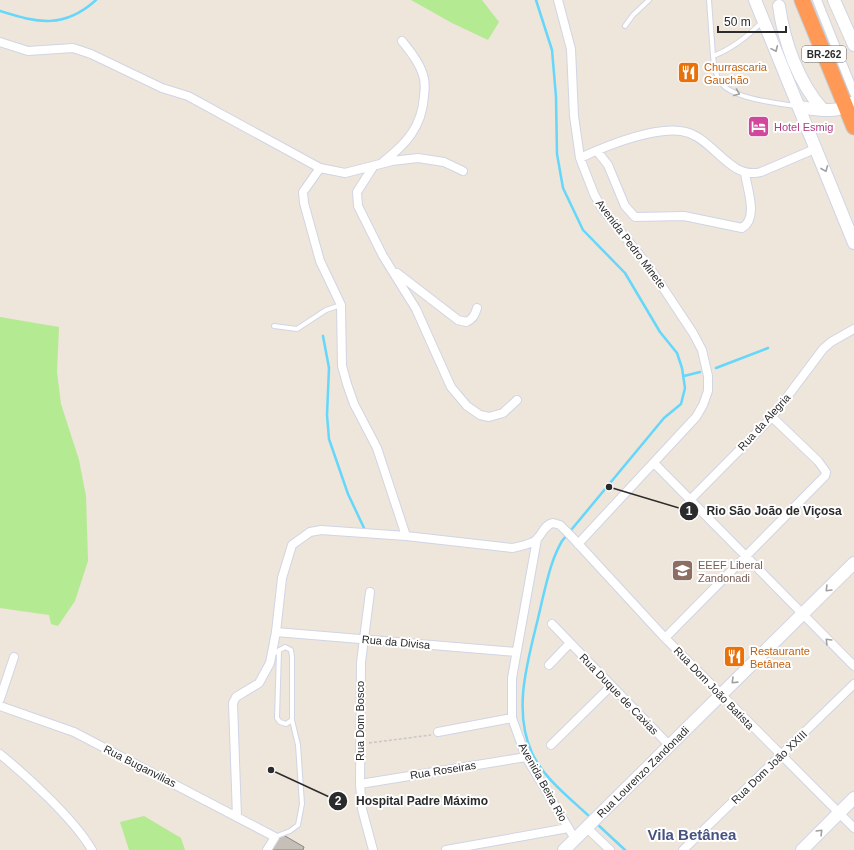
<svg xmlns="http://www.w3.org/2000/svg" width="854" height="850" font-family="Helvetica,sans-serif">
<rect width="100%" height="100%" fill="#eee5db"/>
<path fill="#b3ea92" d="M411 0H482L499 22 488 40 452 23Z
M0 317 59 327 57 372 61 404 79 460 86 496 88 561 75 601 58 626 51 624 49 615 0 608Z
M144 816 181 838 185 850H129L120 822Z"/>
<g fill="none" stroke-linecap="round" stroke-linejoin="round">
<path stroke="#64d7fb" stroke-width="2.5" d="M536 0 552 50 556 97 557 154 563 188 583 230 625 273 660 332 677 353 682 368 685 388 681 404 664 418 562 541C551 560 547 581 542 601 532 649 510 705 532 753 544 779 571 799 591 818
M0 11C38 23 64 29 96 0
M323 336 329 368 327 415 329 439 348 494 364 528
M716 368 768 348
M684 376 700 372
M596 823 625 850"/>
</g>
<path fill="#c6bfb8" stroke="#8b8681" d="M280 833 304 847 303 850H272Z"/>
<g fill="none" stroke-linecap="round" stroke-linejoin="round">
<defs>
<path id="lane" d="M709 0 713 56
M762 22C748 36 732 49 713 56 714 65 715 75 721 83 734 99 776 103 796 106
M625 26 633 15 649 0
M274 326 297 329 326 310 341 305
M279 650 277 718 280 722 286 724 292 720
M273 654 285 647 291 650 292 657V720L298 745 302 804 298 825 290 831 277 836"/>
<path id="street" d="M558 0 571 49 574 116 580 158 594 194 601 207 650 268 693 333 702 350 708 376V391L703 405 696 417 578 544
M817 0 854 93
M0 42 28 51 73 48 91 54 162 88 188 96 320 168 345 173 392 161 418 158 444 162 463 171
M597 151 608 165 625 206 635 217 684 216 742 228C759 218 747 189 745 173
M580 158C606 146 661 123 689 133 715 142 731 180 761 172L817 148
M383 162C406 144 422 127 424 96 425 89 425 79 422 72 418 60 409 50 402 41
M373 167 357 192 358 206 383 256 416 309 451 387 467 406 480 415 489 417 503 413 517 400
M320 168 303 192 304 203 320 261 341 305 342 366 347 384 354 404 377 448 406 536
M397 273 458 320 466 322C473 319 475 315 477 308
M654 463 854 666
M690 500 772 417 823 349 831 342 854 329
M537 539 512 678V718L526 757 575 839
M370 592 361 662 360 784 362 809 373 850
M552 624 669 745
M276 632 516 652
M665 638 825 476 826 472 818 461 772 417
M549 665 570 643
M0 699 14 657
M0 706 74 732 275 837 267 850
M438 732 512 718
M551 745 611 686
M0 754C28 777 74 819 92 850
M360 784 526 757
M237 817 233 703 236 697 259 683 270 663 276 632 282 578 292 545 310 532 321 530 406 536 512 548C520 546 531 545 537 539 543 533 544 525 553 523L560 525 571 536 665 638 854 828
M586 827 610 850
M446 850 568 828
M683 850 854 684"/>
<g id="secondary">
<path d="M755 0 854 243"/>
<path d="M834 0 854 45"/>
<path d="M779 6C784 42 798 82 823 110"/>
<path d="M800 107C819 110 838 114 854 102"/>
<path id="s1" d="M564 850 854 563"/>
<path d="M802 850 854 798"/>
</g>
<path id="highway" d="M802 0 854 127"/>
</defs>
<use href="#lane" stroke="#d0d5e5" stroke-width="6"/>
<use href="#street" stroke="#d0d5e5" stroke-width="10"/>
<use href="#secondary" stroke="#d0d5e5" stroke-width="14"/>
<use href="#highway" stroke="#c8c8c8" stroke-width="17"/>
<path stroke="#c8c8c8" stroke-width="1.5" stroke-dasharray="3 2" stroke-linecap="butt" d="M369 743 431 735"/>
<use href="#lane" stroke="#fff" stroke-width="4"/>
<use href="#street" stroke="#fff" stroke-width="8"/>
<use href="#secondary" stroke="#fff" stroke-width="12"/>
<use href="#highway" stroke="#f95" stroke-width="15"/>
</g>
<defs><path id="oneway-chevron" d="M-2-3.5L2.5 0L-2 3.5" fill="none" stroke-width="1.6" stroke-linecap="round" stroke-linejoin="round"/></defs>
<g stroke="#a0a0a0">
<use href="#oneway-chevron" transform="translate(775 49) rotate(66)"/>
<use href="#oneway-chevron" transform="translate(737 93) rotate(22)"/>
<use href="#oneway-chevron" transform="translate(825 169) rotate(68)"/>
<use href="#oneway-chevron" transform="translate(828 589) rotate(135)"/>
<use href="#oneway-chevron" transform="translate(828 641) rotate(-135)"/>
<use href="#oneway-chevron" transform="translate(734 681) rotate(136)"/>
<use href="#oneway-chevron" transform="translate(820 832) rotate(-45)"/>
</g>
<defs>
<symbol id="restaurant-square" viewBox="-11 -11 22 22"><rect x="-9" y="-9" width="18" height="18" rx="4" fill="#e8710a" stroke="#fff"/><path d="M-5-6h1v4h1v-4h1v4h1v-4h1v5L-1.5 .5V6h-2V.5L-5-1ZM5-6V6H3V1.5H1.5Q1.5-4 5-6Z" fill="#fff"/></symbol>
<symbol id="hotel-square" viewBox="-11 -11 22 22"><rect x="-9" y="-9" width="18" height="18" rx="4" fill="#d1479c" stroke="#fff"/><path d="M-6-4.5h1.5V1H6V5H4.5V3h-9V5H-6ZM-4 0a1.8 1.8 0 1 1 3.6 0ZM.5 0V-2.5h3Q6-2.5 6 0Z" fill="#fff"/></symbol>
<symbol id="school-square" viewBox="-11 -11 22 22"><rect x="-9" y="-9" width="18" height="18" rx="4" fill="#8d6e63" stroke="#fff"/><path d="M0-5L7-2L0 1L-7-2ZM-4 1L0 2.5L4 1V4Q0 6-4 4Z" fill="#fff"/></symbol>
</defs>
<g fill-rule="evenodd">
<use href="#restaurant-square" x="676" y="60" width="25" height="25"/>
<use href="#hotel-square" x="746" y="114" width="25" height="25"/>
<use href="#school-square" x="670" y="558" width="25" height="25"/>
<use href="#restaurant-square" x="722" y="644" width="25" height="25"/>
</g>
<g text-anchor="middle" stroke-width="4" stroke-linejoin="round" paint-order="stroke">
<rect fill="#fff" stroke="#6b6b6b" stroke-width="1" x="802" y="46" width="44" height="16" rx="3"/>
<g font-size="10" font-weight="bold" fill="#2b2b2b">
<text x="824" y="58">BR-262</text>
</g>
<g font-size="11" fill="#c56008" stroke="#fff" text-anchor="start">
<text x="704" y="71">Churrascaria<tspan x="704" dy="13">Gauchão</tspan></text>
<text x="750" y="655">Restaurante<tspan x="750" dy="13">Betânea</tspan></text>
</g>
<g font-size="11" fill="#b23c85" stroke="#fff" text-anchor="start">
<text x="774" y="131">Hotel Esmig</text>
</g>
<g font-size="11" fill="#2b2b2b" stroke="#fff">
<text transform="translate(631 244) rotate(53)" y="4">Avenida Pedro Minete</text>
<text transform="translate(764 422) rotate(-48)" y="4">Rua da Alegria</text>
<text transform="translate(396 642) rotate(5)" y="4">Rua da Divisa</text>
<text transform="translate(714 688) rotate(46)" y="4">Rua Dom João Batista</text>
<text transform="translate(619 694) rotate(46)" y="4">Rua Duque de Caxias</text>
<text transform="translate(360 721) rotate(-90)" y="4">Rua Dom Bosco</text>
<text transform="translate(140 766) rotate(27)" y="4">Rua Buganvilias</text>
<text transform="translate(769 767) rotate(-44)" y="4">Rua Dom João XXIII</text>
<text transform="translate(443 770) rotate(-9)" y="4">Rua Roseiras</text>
<text dy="4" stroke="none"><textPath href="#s1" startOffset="111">Rua Lourenzo Zandonadi</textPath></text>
<text transform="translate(543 782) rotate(61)" y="4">Avenida Beira Rio</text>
</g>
<g font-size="11" fill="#785e54" stroke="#fff" text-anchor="start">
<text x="698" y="569">EEEF Liberal<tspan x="698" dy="13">Zandonadi</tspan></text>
</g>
<g font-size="15" font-weight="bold" fill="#465280" stroke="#fff">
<text x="692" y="840">Vila Betânea</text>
</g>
</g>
<path fill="none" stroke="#2b2b2b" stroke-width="1.5" d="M609 487L689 511M271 770L338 801"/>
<g fill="#2b2b2b" stroke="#fff" stroke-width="1.5">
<circle cx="609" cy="487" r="4"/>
<circle cx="271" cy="770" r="4"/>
<circle cx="689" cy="511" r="10"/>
<circle cx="338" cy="801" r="10"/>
</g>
<g font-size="12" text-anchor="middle" font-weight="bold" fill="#fff">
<text x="689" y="515">1</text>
<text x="338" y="805">2</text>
</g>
<g font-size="12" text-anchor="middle" font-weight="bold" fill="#2b2b2b" stroke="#fff" stroke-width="4" stroke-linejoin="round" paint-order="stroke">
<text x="774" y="515">Rio São João de Viçosa</text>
<text x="422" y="805">Hospital Padre Máximo</text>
</g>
<path d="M718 26v6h68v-6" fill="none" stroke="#2b2b2b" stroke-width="2"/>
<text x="724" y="26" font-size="12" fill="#2b2b2b" stroke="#ffffff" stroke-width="3" paint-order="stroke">50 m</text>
</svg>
